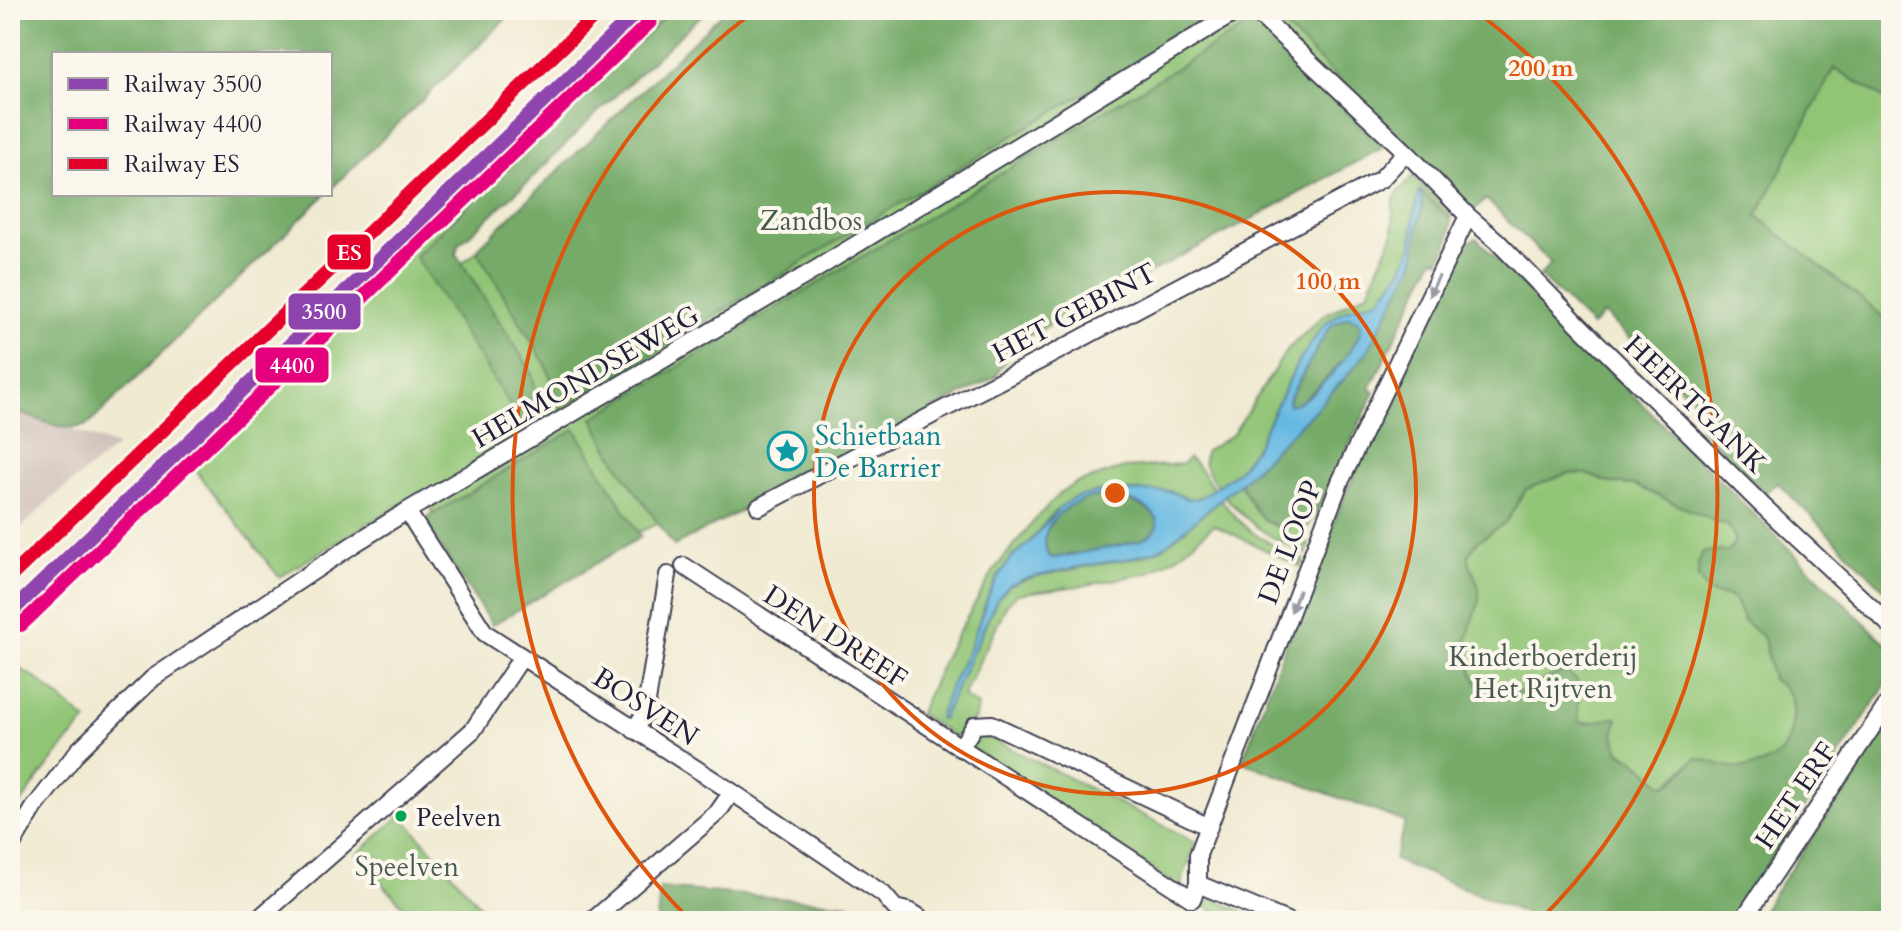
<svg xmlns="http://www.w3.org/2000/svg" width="1901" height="931" font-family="Cardo,serif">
<rect width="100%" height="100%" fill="#fbf7ec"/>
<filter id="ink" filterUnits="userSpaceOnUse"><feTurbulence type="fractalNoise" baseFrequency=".0125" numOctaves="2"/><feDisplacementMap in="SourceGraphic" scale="16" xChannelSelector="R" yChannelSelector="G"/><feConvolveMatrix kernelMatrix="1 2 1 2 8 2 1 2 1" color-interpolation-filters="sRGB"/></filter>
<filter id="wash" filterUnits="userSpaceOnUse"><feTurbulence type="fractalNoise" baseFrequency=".006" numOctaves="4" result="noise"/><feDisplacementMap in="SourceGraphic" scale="32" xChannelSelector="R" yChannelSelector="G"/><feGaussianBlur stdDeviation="1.8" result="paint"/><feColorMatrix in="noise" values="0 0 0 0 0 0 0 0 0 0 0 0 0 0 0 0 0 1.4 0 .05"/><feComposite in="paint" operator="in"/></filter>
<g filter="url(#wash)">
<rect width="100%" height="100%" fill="#f0ead1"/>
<path fill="#cfc1ba" d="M10 408 117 446 49 501 10 539Z"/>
<path fill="#91c576" stroke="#5a7458" stroke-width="2" d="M644 10H672L415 256 434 286 477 251 481 245 726 10H1891V583L1469 179 1378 105 1010 334 987 369 629 537 433 515 426 489 279 577 194 468 10 644V613Z
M1413 176 1450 212 1451 219 1419 191 1412 230V246L1403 268 1380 299 1332 318 1323 326 1296 366 1256 447 1237 472 1217 486C1211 475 1199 463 1206 451L1233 434 1287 350 1324 315 1368 292 1393 234V203L1397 194Z
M1188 458 1196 464 1214 488 1206 495 1194 499 1187 498 1170 491H1109L1055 511 1028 544 1011 558 998 577 989 594 970 647 948 692 939 718 942 719 997 599 1009 586 1015 583 1037 576 1143 556 1165 546 1221 499C1245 534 1267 542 1304 560L1301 567 1214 525 1178 556 1148 573 1086 585 1017 594 1007 604 963 696 978 706 974 720 956 737 919 714 948 650 996 567 1034 521 1061 492 1077 483 1124 468 1183 464Z
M1568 473 1587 474 1610 483 1634 485 1710 519 1727 525 1733 533 1735 540 1729 551 1703 552 1712 593 1728 596 1735 600 1744 621 1764 638 1772 679C1777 683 1787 688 1790 695 1796 707 1792 739 1783 750 1777 758 1760 766 1750 767 1743 768 1732 768 1725 766 1713 764 1702 757 1689 764 1682 768 1674 780 1666 785 1655 782 1653 775 1645 768 1636 759 1623 758 1617 747L1413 794 1475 579 1469 561V554L1478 541 1506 522 1526 489Z
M1240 483C1249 499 1258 521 1277 526 1286 529 1300 524 1309 523L1302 541 1309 545 1306 554C1268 536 1252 528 1225 496Z
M10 663 36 678 87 721C57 751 33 785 10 820Z
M976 731 1196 842 1182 880 1181 888 968 746Z
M401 815 493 921H417L356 855Z
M1207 897 1267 921H1229L1203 905V902Z"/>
<path fill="#74aa67" stroke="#4b6651" stroke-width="2" fill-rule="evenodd" d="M10 10H515L330 190V54H54V194H326L89 424C65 435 34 417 10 409Z
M672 10H707L582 127 531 179 458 245 456 254 530 369C535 382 542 409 535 421 533 425 529 427 525 429L415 256Z
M726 10H1223L837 241 561 409 546 365 477 251 481 245Z
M1274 10H1891V103L1834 68 1757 216 1885 318 1891 308V619L1879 606 1888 593 1778 483 1765 493 1699 428 1709 415 1604 314 1592 326 1540 276 1551 263 1486 199 1473 211 1274 16 1272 11Z
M1248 25 1260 29 1274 41 1384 147 1233 229 1017 342 995 377 674 546C645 504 614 465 593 418Z
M1421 191 1451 219 1449 240 1440 260 1434 258 1370 389 1375 392 1317 511 1309 523C1300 524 1286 529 1277 526 1258 521 1249 499 1240 483L1314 411 1345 378 1366 353 1415 260 1416 231 1422 207Z
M1476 238 1587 350 1891 649V677L1730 921H1528L1529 915 1394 860 1405 822 1242 762 1296 617 1347 490 1459 250ZM1568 473 1587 474 1610 483 1634 485 1710 519 1727 525 1733 533 1735 541 1729 551 1703 552 1698 564V578L1706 589 1712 594 1728 596 1735 600 1744 621 1764 638 1772 679C1777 683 1787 688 1790 695 1797 708 1793 738 1784 750 1777 758 1761 766 1751 767 1732 771 1714 761 1696 758L1675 780 1666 785C1655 782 1653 775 1645 768 1637 761 1628 757 1619 752L1614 734 1618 718C1604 717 1592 726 1579 722L1577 680 1565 672 1556 674 1524 691 1499 696 1478 684 1472 672 1466 647 1470 628 1479 603V588L1469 561V554L1478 541 1506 522 1526 489Z
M1348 317 1357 320C1358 322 1360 323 1360 325 1365 344 1308 401 1291 406L1288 401 1327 331 1333 324Z
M575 429 641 537 492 625 423 520Z
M1101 495C1119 495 1134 501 1148 510 1162 518 1159 532 1145 538 1138 542 1128 543 1120 545 1098 550 1075 554 1052 558L1048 556C1034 521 1072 500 1101 495Z
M1891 722V921H1755Z
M660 888 850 904 848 921H657Z"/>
<path fill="#66b9e2" stroke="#446e8e" stroke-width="2" fill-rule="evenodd" d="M1419 191H1421L1422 207 1417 231 1415 260 1366 353 1345 378 1314 411 1240 483 1165 546 1155 551 1127 559 1078 567 1024 579 1009 586 997 599 942 719 939 718 948 692 970 647 989 594 998 577 1011 558 1028 544 1059 508 1074 498 1098 492 1170 491 1187 499 1200 498 1237 472 1256 447 1296 366 1323 326 1343 311 1380 299 1403 268 1412 246 1414 216ZM1348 317 1357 320C1360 325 1362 325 1360 332 1354 352 1311 404 1289 405L1288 400 1327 331 1333 324ZM1101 495C1118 495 1134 500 1149 510 1162 519 1159 531 1145 538 1138 542 1128 543 1121 545 1098 550 1075 554 1053 558L1048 556C1034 521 1072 500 1101 495Z"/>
</g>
<g filter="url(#ink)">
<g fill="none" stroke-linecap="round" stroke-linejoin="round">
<defs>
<path id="minor" d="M1254 10 1406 152 1468 216 1497 241 1583 329 1762 505 1891 626
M759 507 936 413 1039 361 1381 179 1406 152
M407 511 485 633 732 792 883 894 895 908 911 912 925 921
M684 566 1192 899 1198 884V855L1340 482 1468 216
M634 730 645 713 668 575
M960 748 975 725 992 724 1209 827
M10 848 34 808 78 751 153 678 354 544 407 511 813 271 1239 10
M1198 884 1287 921
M256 921 473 730 522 657
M592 921 718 812 732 792
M1742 921 1891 699"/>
</defs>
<use href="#minor" stroke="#414052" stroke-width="20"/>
<use href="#minor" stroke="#fff" stroke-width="16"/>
<defs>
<path id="rail-1" d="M10 613 639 10"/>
<path id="rail-2" d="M21 625 650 22"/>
<path id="rail-3" d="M10 577 601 10"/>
</defs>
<use href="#rail-1" stroke="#fbf7ec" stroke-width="20"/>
<use href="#rail-2" stroke="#fbf7ec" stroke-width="20"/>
<use href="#rail-3" stroke="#fbf7ec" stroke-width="20"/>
<use href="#rail-1" stroke="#8e44ad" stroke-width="14"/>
<use href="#rail-2" stroke="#e5007d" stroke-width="14"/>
<use href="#rail-3" stroke="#e4002b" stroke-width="14"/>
</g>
<defs><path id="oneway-solid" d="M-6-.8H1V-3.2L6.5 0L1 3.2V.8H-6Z" transform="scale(2)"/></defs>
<g fill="#9c9ca7">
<use href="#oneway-solid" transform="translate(1434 286) rotate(116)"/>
<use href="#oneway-solid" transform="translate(1295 601) rotate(111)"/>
</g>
</g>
<g fill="none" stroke="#de560e" stroke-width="4">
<circle cx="1115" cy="493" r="301"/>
<path d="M689 919A602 602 0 0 1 753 12M1477 12A602 602 0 0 1 1541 919"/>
</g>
<defs>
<symbol id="sight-ring" viewBox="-11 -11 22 22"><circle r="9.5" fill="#fbf7ec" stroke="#0f9aa8" stroke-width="1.5"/><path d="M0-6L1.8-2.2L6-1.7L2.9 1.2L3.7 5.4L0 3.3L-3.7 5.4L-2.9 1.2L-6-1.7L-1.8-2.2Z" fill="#0f9aa8"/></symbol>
</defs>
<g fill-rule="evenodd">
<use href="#sight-ring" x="765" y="429" width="44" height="44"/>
</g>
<circle fill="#00a651" stroke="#fbf7ec" stroke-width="3" cx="401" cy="816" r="7"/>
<g text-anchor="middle" stroke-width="8" stroke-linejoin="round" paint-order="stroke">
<g font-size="26" fill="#22223b" stroke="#fbf7ec" text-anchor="start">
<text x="416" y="826">Peelven</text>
</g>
<g font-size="28" fill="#495b50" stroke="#fbf7ec">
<text x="811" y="230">Zandbos</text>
<text x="1543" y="666">Kinderboerderij<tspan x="1543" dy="32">Het Rijtven</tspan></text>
<text x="407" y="876">Speelven</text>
</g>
<g font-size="28" fill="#22223b" stroke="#fbf7ec">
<text transform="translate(1074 312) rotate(-28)" y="10">HET GEBINT</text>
<text transform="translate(585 376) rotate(-30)" y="10">HELMONDSEWEG</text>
<text transform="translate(1696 404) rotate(44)" y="10">HEERTGANK</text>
<text transform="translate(1289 542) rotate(-69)" y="10">DE LOOP</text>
<text transform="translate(836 636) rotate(33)" y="10">DEN DREEF</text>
<text transform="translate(646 706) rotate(33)" y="10">BOSVEN</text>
<text transform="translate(1795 795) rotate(-56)" y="10">HET ERF</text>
</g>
<g font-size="28" fill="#0d838f" stroke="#fbf7ec" text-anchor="start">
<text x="815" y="445">Schietbaan<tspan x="815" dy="32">De Barrier</tspan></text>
</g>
</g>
<circle cx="1115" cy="493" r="12" fill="#de560e" stroke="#fbf7ec" stroke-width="4"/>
<g font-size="24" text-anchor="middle" font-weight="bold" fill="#de560e" stroke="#fbf7ec" stroke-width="8" stroke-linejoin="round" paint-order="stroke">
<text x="1541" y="76">200 m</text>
<text x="1328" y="289">100 m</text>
</g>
<g stroke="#fbf7ec" stroke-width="3">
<rect x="326" y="233" width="46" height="38" rx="8" fill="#e4002b"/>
<rect x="287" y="292" width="75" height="39" rx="8" fill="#8e44ad"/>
<rect x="254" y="346" width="76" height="38" rx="8" fill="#e5007d"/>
</g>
<g font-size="22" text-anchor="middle" font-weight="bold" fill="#fff">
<text x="349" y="260">ES</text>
<text x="324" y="319">3500</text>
<text x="292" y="373">4400</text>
</g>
<rect width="1901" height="931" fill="none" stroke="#fbf7ec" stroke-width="40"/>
<rect x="52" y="52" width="280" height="144" fill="#fbf7ec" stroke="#a4a2a5" stroke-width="2"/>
<rect x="68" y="78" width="40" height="12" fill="#8e44ad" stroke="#a4a2a5" stroke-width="2"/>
<text x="124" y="92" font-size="24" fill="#22223b">Railway 3500</text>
<rect x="68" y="118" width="40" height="12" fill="#e5007d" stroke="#a4a2a5" stroke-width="2"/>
<text x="124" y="132" font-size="24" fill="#22223b">Railway 4400</text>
<rect x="68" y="158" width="40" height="12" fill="#e4002b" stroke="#a4a2a5" stroke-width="2"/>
<text x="124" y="172" font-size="24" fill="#22223b">Railway ES</text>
</svg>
